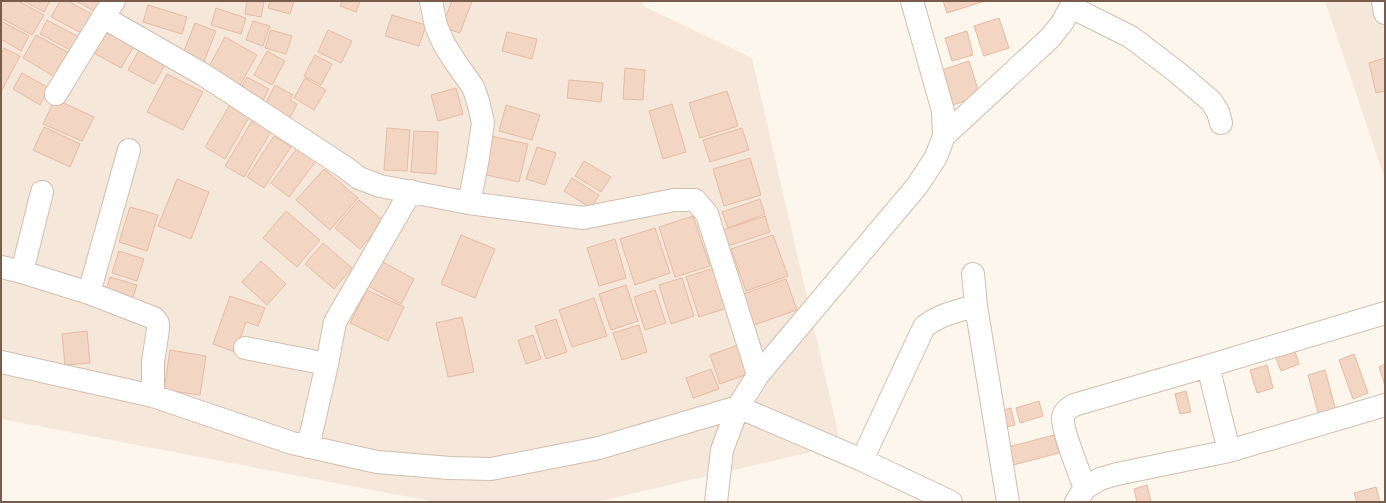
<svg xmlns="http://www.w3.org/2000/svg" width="1386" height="503" font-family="'Source Sans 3',sans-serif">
<rect width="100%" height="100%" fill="#fdf6ec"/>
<path fill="#f5e8da" d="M1 1H643V6L752 58 841 445 596 502H435L1 419Z
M1325 1H1385V173L1383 174Z"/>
<path fill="#f3d5c3" stroke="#e6bba3" d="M1 1H18L44 15 32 35 1 18Z
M24 1H50L44 12Z
M60 1H68L97 17 87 36 51 17Z
M76 1H108L101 15Z
M247 1 264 2 261 17 245 14Z
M270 1H294L290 14 268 8Z
M342 1H360L356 12 340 6Z
M452 1H472L460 33 442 27Z
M943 1H985L947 13Z
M148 5 187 17 182 34 143 22Z
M216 8 246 18 241 34 211 25Z
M392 15 426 25 419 46 385 36Z
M999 18 1009 48 984 56 974 26Z
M47 20 81 38 74 52 40 34Z
M1 21 29 36 21 51 1 39Z
M253 21 270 26 263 46 246 40Z
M195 23 216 31 203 64 182 56Z
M103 28 134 46 121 68 90 51Z
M271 30 292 36 286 54 265 48Z
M328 30 352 41 341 63 318 52Z
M967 31 973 55 952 61 945 38Z
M507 32 537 39 532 59 502 51Z
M36 35 71 54 57 78 23 58Z
M225 37 257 55 239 87 207 70Z
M4 48 20 56 1 92V54Z
M139 50 165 65 154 84 128 70Z
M267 51 285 61 272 85 254 75Z
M315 55 332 64 321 85 304 76Z
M1385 58V91L1376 93 1369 63Z
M969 61 980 96 950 106 939 71Z
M625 68 645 70 643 100 623 99Z
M22 73 49 88 40 105 13 89Z
M167 74 203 92 183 130 147 112Z
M247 77 269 89 261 104 239 92Z
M305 78 326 90 314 110 294 98Z
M569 80 603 83 601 102 567 98Z
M275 85 293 95 290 100 297 104 288 122 263 109Z
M456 88 463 114 438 121 431 95Z
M727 91 738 126 700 138 689 103Z
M55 99 94 117 82 141 43 124Z
M231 103 251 114 225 159 205 147Z
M672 104 686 152 663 159 649 111Z
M506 105 540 115 532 140 499 131Z
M253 119 272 130 244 177 225 166Z
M44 127 80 144 70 167 33 150Z
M387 128 410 130 407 171 384 170Z
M742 128 749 150 710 162 703 140Z
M414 131 438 132 436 174 411 172Z
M274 136 291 147 264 188 247 177Z
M491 136 528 144 519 182 482 174Z
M298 147 316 161 289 197 271 183Z
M537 147 556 153 545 185 526 179Z
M750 158 761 195 724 206 713 169Z
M584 161 611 177 601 192 575 176Z
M324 169 358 198 330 230 296 200Z
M572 178 599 195 591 208 564 191Z
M177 179 209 192 191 239 158 226Z
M760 199 765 214 728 228 722 212Z
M359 200 384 221 360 249 335 228Z
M130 207 158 215 147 251 119 242Z
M286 211 320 240 297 267 263 238Z
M693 216 710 266 675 277 659 227Z
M765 216 770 232 728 246 723 230Z
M655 228 670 273 635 285 620 239Z
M461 235 495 249 475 298 441 284Z
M773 235 788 276 746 291 731 249Z
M615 239 626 278 599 286 587 248Z
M323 243 352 268 334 289 305 264Z
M119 251 144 259 137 281 112 273Z
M261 261 286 284 267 305 242 282Z
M381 261 414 279 401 304 368 286Z
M714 268 727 308 699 317 686 277Z
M110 277 137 285 130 306 104 298Z
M682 278 694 316 671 324 659 285Z
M786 279 797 310 754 325 743 294Z
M626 285 638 321 611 330 599 294Z
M367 290 404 307 388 341 350 323Z
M655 290 666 323 645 330 634 297Z
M230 296 265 308 258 326 246 322 235 352 213 344Z
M594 298 607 336 572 347 559 310Z
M462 317 474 372 448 377 436 323Z
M556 319 567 352 546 359 535 326Z
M639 325 647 352 622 360 613 333Z
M87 331 90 363 65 365 62 334Z
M533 335 541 359 526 364 518 340Z
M1292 343 1299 364 1281 371 1273 350Z
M738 345 748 374 720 384 710 355Z
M170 350 206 356 200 395 164 390Z
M1354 354 1368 393 1353 399 1339 360Z
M1385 364V386L1379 367Z
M1267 365 1273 388 1257 393 1250 370Z
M711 369 719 389 693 398 686 378Z
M1325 370 1336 411 1319 416 1308 375Z
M1186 391 1191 412 1180 414 1175 394Z
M1039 401 1043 416 1020 423 1016 408Z
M1011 408 1015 425 1002 428 998 411Z
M1054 435 1059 453 1013 465 1008 447Z
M1147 485 1151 502H1137L1134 489Z
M1376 487 1380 502H1357L1354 493Z"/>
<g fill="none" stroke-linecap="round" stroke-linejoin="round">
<defs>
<path id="minor" d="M114 1 103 17 204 75 346 168 359 178 380 186 469 203 583 218 674 200H695L707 214 758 375
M431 1 436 26 444 44 454 60 473 87 478 101 483 123 477 163 469 203
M1383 1 1385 13
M1071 7 1131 37 1178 73 1211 101 1218 112 1221 123
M56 94 103 17
M944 136 1050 38 1062 23 1074 1
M42 192 22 272 89 293 154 318 158 323V329L153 362V396
M1 267 22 272
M973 274 976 306 1008 502
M89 293 129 150
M245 348 327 364
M1 362 153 396 292 443 377 462 450 468 491 469 599 448 738 407 862 460 951 502
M1208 366 1229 451
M308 447 327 364 335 322 411 191
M862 460 924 327C940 314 957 311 976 306
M1085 488C1080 475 1062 430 1063 419 1063 412 1068 409 1074 405L1208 366 1385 313
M716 502 722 450 738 407 758 375 917 186 936 157 944 136 943 111 912 1
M1076 502 1085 488 1100 479 1117 474 1229 451 1385 405"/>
</defs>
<use href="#minor" stroke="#d1beb0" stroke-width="24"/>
<use href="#minor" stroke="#fff" stroke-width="22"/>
</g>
<rect width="1386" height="503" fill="none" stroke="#7a5c4d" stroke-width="4"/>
</svg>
